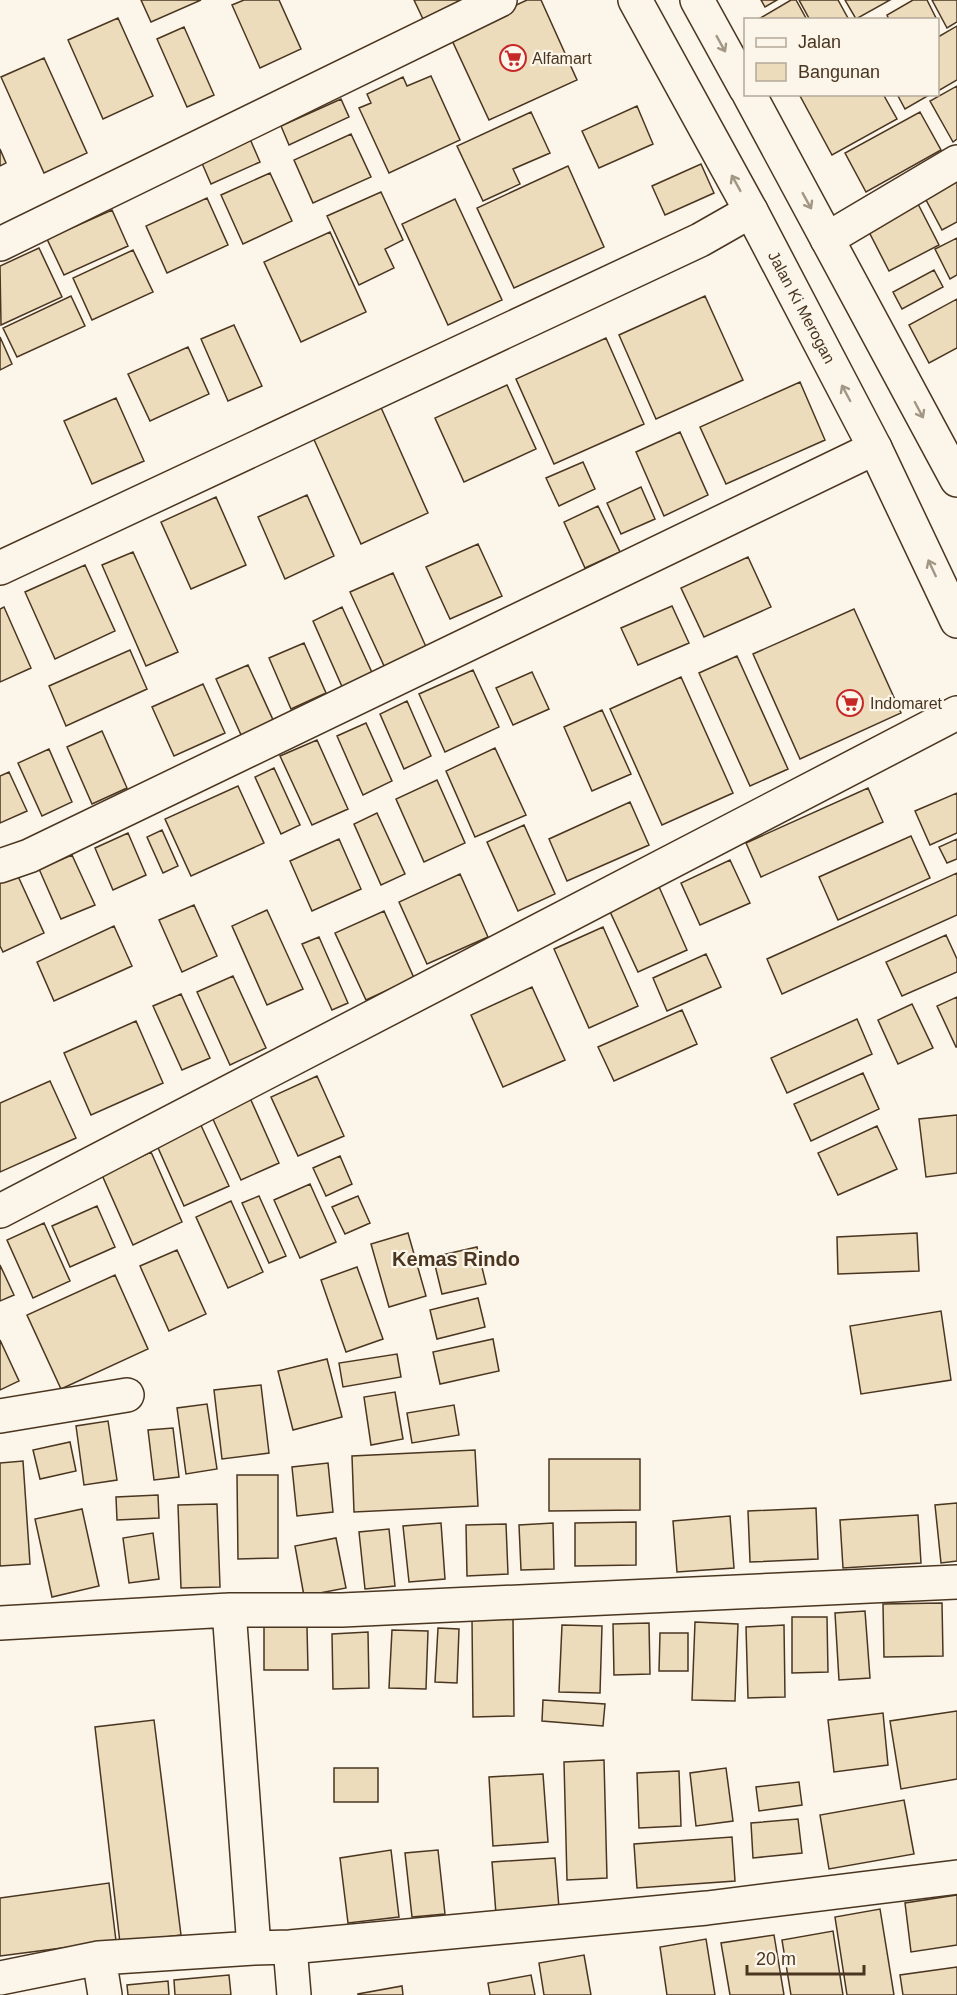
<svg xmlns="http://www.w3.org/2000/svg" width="957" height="1995" font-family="Arial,sans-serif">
<rect width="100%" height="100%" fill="#fbf6e9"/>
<path fill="#ecdcbc" stroke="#4a3520" stroke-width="1.5" d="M141 0H201L151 22Z
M244 0H279L301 49 260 68 232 5Z
M414 0H461L423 19Z
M527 0H541L577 80 489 120 450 36Z
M761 0H777L765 7Z
M791 0H796L807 20H757Z
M799 0H838L849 20H810Z
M845 0H890L856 19Z
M913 0H927L937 20H889L887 15Z
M932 0H957V22L947 28Z
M118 18 153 96 103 119 68 40Z
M957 26V80L938 91V37Z
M184 27 214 95 187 107 157 39Z
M44 58 87 153 44 173 1 77Z
M431 76 460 140 389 173 359 108 371 103 367 94 403 77 407 86Z
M957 86V139L953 142 930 101Z
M799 94H883L897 119 832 155Z
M897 94H931L905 109Z
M341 99 349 117 289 145 281 126Z
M637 106 653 144 599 168 582 131Z
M531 112 550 153 513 169 520 184 483 201 457 146Z
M920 112 941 150 866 192 845 153Z
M351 134 371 177 313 203 294 160Z
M250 139 260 162 211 184 201 161Z
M0 149 6 163 0 166Z
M701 164 714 193 665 215 652 186Z
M568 166 604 247 514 288 477 208Z
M270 173 292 221 243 244 221 195Z
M957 181V222L942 230 925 198Z
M381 192 403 240 385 249 394 268 359 285 327 216Z
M207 198 228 245 167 273 146 226Z
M455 199 502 300 448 325 402 224Z
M918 204 939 245 889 271 868 230Z
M112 210 128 246 64 275 47 239Z
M330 232 366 312 301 342 264 262Z
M957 238V275L950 279 935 249Z
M39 248 62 297 1 325 0 266Z
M133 250 153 292 92 320 73 278Z
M934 270 943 287 902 309 893 292Z
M71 296 85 326 17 357 3 328Z
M705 296 743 380 656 419 619 335Z
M957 299V348L929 363 909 325Z
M234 325 262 386 228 401 201 339Z
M0 337 12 364 0 370Z
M606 338 644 424 554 464 516 379Z
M188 347 209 394 150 421 128 374Z
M800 382 825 440 726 484 700 427Z
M507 385 536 449 464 482 435 418Z
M116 398 144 461 92 484 64 421Z
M379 403 428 513 361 544 311 433Z
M680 432 708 495 664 516 636 452Z
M583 462 595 489 559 506 546 478Z
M641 487 655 519 621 534 607 503Z
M307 495 334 556 285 579 258 517Z
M216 497 246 565 191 589 161 522Z
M598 506 620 552 585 568 564 522Z
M478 544 502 596 450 619 426 567Z
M133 552 178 652 146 666 102 565Z
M748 557 771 607 704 637 681 588Z
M85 565 115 631 55 659 25 592Z
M393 573 427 649 385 668 350 592Z
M672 606 689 643 638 665 621 628Z
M4 607 31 668 0 682V609Z
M342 607 374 677 344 691 313 621Z
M854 609 901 713 800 759 753 654Z
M304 643 326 693 291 709 269 658Z
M130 650 147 689 66 726 49 686Z
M737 656 788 769 750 786 699 673Z
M248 665 274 722 242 737 216 679Z
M473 670 499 727 445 752 419 694Z
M532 672 549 709 513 725 496 688Z
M681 677 733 793 662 825 610 709Z
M203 684 225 733 174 756 152 707Z
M407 701 431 756 404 769 380 714Z
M602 710 631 774 592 791 564 727Z
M366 723 392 781 363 795 337 736Z
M102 731 127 788 92 804 67 747Z
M317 740 348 809 312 825 280 756Z
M495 748 526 815 475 837 446 771Z
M49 749 72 802 42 816 18 763Z
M274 768 300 825 281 834 255 777Z
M9 772 27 811 0 823V776Z
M437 780 465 843 424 862 396 799Z
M238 786 264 843 191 876 165 819Z
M868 788 883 822 761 877 746 843Z
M957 793V833L930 845 915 811Z
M630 802 649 845 567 881 549 839Z
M377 813 405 874 381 885 354 824Z
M524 825 555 894 518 911 487 842Z
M162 830 178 866 163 873 147 837Z
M128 833 146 875 113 890 95 848Z
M911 836 930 878 838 920 819 877Z
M339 839 361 889 312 911 290 861Z
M957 839V859L947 863 939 847Z
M72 855 95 905 61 919 39 869Z
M730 860 750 903 700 925 681 883Z
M957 873V915L782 994 767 959Z
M17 874 44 933 3 952 0 946V882Z
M460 874 488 937 427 964 399 902Z
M656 880 687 950 638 972 606 903Z
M194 905 217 956 182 972 159 920Z
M267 910 303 989 267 1005 232 926Z
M384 911 414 978 366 1000 335 933Z
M114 926 132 966 54 1001 37 962Z
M603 927 638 1006 589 1028 554 949Z
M946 935 957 959V972L902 996 886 962Z
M319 937 348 1003 332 1010 302 944Z
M706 954 721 987 667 1011 653 978Z
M233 976 266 1048 230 1065 197 992Z
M532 987 565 1060 503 1087 471 1015Z
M181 994 210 1058 182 1070 153 1006Z
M957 997V1047H956L937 1006Z
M912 1004 933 1048 898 1064 878 1020Z
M682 1010 697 1044 614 1081 598 1047Z
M857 1019 872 1054 787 1093 771 1058Z
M136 1021 163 1083 91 1115 64 1053Z
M863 1073 879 1109 811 1141 794 1104Z
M317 1076 344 1136 298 1156 271 1097Z
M50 1081 76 1138 0 1172V1103Z
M250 1098 279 1163 241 1180 211 1115Z
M957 1115V1173L926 1177 919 1119Z
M199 1121 229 1186 184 1206 155 1141Z
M877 1126 897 1169 838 1195 818 1153Z
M151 1152 182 1222 133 1245 102 1175Z
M340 1156 352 1184 326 1196 313 1168Z
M310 1184 336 1242 300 1258 274 1200Z
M259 1196 286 1256 269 1263 242 1203Z
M358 1196 370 1223 345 1234 332 1207Z
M231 1201 263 1272 228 1288 196 1217Z
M97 1206 115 1247 70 1267 52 1226Z
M44 1223 70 1281 33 1298 7 1240Z
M408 1233 426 1296 389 1307 371 1244Z
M917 1233 919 1271 838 1274 837 1237Z
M477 1247 486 1284 442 1294 433 1257Z
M177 1250 206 1314 169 1331 140 1266Z
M0 1265 14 1295 0 1301Z
M357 1267 383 1339 346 1352 321 1280Z
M115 1275 148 1349 61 1389 27 1315Z
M478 1298 485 1327 437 1339 430 1310Z
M941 1311 951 1380 861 1394 850 1326Z
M493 1339 499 1371 440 1384 433 1352Z
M0 1340 19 1381 0 1390Z
M397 1354 401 1377 343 1387 339 1363Z
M327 1359 342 1417 293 1430 278 1371Z
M261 1385 269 1453 222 1459 214 1390Z
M395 1392 403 1439 371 1445 364 1397Z
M207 1404 217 1469 186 1474 177 1408Z
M454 1405 459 1435 412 1443 407 1413Z
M108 1421 117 1480 84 1485 76 1426Z
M173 1428 179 1477 154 1480 148 1430Z
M70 1442 76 1471 40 1479 33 1450Z
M475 1450 478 1506 354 1512 352 1456Z
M549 1459H640V1510L549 1511Z
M23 1461 30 1564 0 1566V1463Z
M328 1463 333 1512 297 1516 292 1467Z
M237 1475H278V1558L238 1559Z
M158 1495 159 1518 117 1520 116 1497Z
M957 1503V1561L941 1563 935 1505Z
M217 1504 220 1587 181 1588 178 1505Z
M816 1508 818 1559 750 1562 748 1511Z
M82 1509 99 1586 52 1597 35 1519Z
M918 1515 921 1563 843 1568 840 1520Z
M730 1516 734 1568 677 1572 673 1521Z
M636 1522V1565L575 1566V1523Z
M441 1523 445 1579 409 1582 403 1526Z
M553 1523 554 1569 521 1570 519 1525Z
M506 1524 508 1574 467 1576 466 1525Z
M389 1529 395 1586 365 1589 359 1532Z
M153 1533 159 1579 129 1583 123 1538Z
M336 1538 346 1588 304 1596 295 1546Z
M942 1603 943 1656 884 1657 883 1604Z
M865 1611 870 1678 839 1680 835 1613Z
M792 1617H827L828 1672 792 1673Z
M472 1619H513L514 1716 473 1717Z
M695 1622 738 1624 735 1701 692 1700Z
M649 1623 650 1674 614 1675 613 1624Z
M562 1625 602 1626 600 1693 559 1692Z
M784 1625 785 1697 748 1698 746 1627Z
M264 1627H307L308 1670H264Z
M438 1628 459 1629 457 1683 435 1682Z
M392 1630 428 1631 426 1689 389 1688Z
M368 1632 369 1688 333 1689 332 1634Z
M660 1633H688V1671H659Z
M543 1700 605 1704 603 1726 542 1721Z
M957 1711V1779L901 1789 890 1721Z
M883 1713 888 1765 834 1772 828 1720Z
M154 1720 181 1935 120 1943 95 1727Z
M604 1760 607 1878 567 1880 564 1762Z
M334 1768H378V1802H334Z
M726 1768 733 1821 696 1826 690 1773Z
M679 1771 681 1826 639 1828 637 1773Z
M543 1774 548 1842 493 1846 489 1777Z
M799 1782 802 1805 759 1811 756 1787Z
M904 1800 914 1854 829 1869 820 1815Z
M798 1819 802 1853 753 1858 751 1823Z
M732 1837 735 1881 637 1888 634 1844Z
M391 1850 399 1917 348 1923 340 1858Z
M438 1850 445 1914 412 1917 405 1853Z
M555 1858 559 1908 496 1914 492 1862Z
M109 1883 116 1941 0 1956V1898Z
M957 1895V1945L911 1952 905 1903Z
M880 1909 894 1995H847L835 1917Z
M833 1931 843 1995H791L782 1940Z
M774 1935 784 1995H730L721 1943Z
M706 1939 715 1995H667L660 1947Z
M584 1955 591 1995H544L539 1963Z
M957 1967V1995H903L900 1975Z
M229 1975 231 1995H175L174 1980Z
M531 1975 535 1995H490L488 1983Z
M168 1981 169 1995H128L127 1985Z
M402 1986 403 1995H358V1994Z"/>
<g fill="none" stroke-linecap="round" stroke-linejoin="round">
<defs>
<path id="minor" d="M827 239 957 162
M0 244 500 0
M0 568 700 240 751 211
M0 866 29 856 875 448
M0 1211 957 713
M0 1416 127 1395
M229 1610 254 1948
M0 1623 229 1610H342L957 1582
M290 1947 294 1995
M99 1958 105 1995
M0 1978 99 1958 254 1948 290 1947 707 1908 957 1877"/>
<path id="trunk" d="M635 0 751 211 875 448 957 621
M697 0 746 89
M749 94 957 480"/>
</defs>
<use href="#minor" stroke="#4a3520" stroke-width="36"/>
<use href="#trunk" stroke="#4a3520" stroke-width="36"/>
<use href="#minor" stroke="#fbf6e9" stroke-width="33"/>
<use href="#trunk" stroke="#fbf6e9" stroke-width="33"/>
</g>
<defs><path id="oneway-shaft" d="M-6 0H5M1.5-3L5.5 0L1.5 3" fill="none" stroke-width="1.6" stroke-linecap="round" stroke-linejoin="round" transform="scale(1.5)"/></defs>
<g stroke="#a29684">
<use href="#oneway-shaft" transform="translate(721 44) rotate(61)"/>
<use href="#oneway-shaft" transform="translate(736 183) rotate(-119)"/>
<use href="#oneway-shaft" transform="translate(807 201) rotate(61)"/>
<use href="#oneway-shaft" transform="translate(846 393) rotate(-118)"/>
<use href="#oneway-shaft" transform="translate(919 410) rotate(62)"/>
<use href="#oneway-shaft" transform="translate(932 568) rotate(-115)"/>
</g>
<defs>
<symbol id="supermarket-ring" viewBox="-11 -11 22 22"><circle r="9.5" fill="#fbf6e9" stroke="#c62828" stroke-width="1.5"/><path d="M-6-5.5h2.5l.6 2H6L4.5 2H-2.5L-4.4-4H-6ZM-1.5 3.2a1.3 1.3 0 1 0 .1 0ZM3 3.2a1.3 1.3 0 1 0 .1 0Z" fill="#c62828"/></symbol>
</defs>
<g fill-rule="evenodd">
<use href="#supermarket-ring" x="498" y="43" width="30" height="30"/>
<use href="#supermarket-ring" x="835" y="688" width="30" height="30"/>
</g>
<g text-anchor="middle" stroke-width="4.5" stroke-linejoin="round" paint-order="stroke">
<g font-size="16" fill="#4a3520" stroke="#fbf6e9" text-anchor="start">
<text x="532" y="64">Alfamart</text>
<text x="870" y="709">Indomaret</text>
</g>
<g font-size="16" fill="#4a3520" stroke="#fbf6e9">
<text transform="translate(802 307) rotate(62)" y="6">Jalan Ki Merogan</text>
</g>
<g font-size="20" font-weight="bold" fill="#4a3520" stroke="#fbf6e9">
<text x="456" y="1266">Kemas Rindo</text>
</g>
</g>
<rect x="744" y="18" width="195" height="78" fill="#fbf6e9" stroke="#b4a999" stroke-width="1.5"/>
<rect x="756" y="38" width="30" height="9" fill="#fbf6e9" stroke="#b4a999" stroke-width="1.5"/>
<text x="798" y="48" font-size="18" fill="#4a3520">Jalan</text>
<rect x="756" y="63" width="30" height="18" fill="#ecdcbc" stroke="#b4a999" stroke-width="1.5"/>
<text x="798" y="78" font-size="18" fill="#4a3520">Bangunan</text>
<path d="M747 1965v9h117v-9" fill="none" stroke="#4a3520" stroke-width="3"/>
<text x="756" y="1965" font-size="18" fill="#4a3520" stroke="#fbf6e9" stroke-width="4.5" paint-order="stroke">20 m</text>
</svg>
